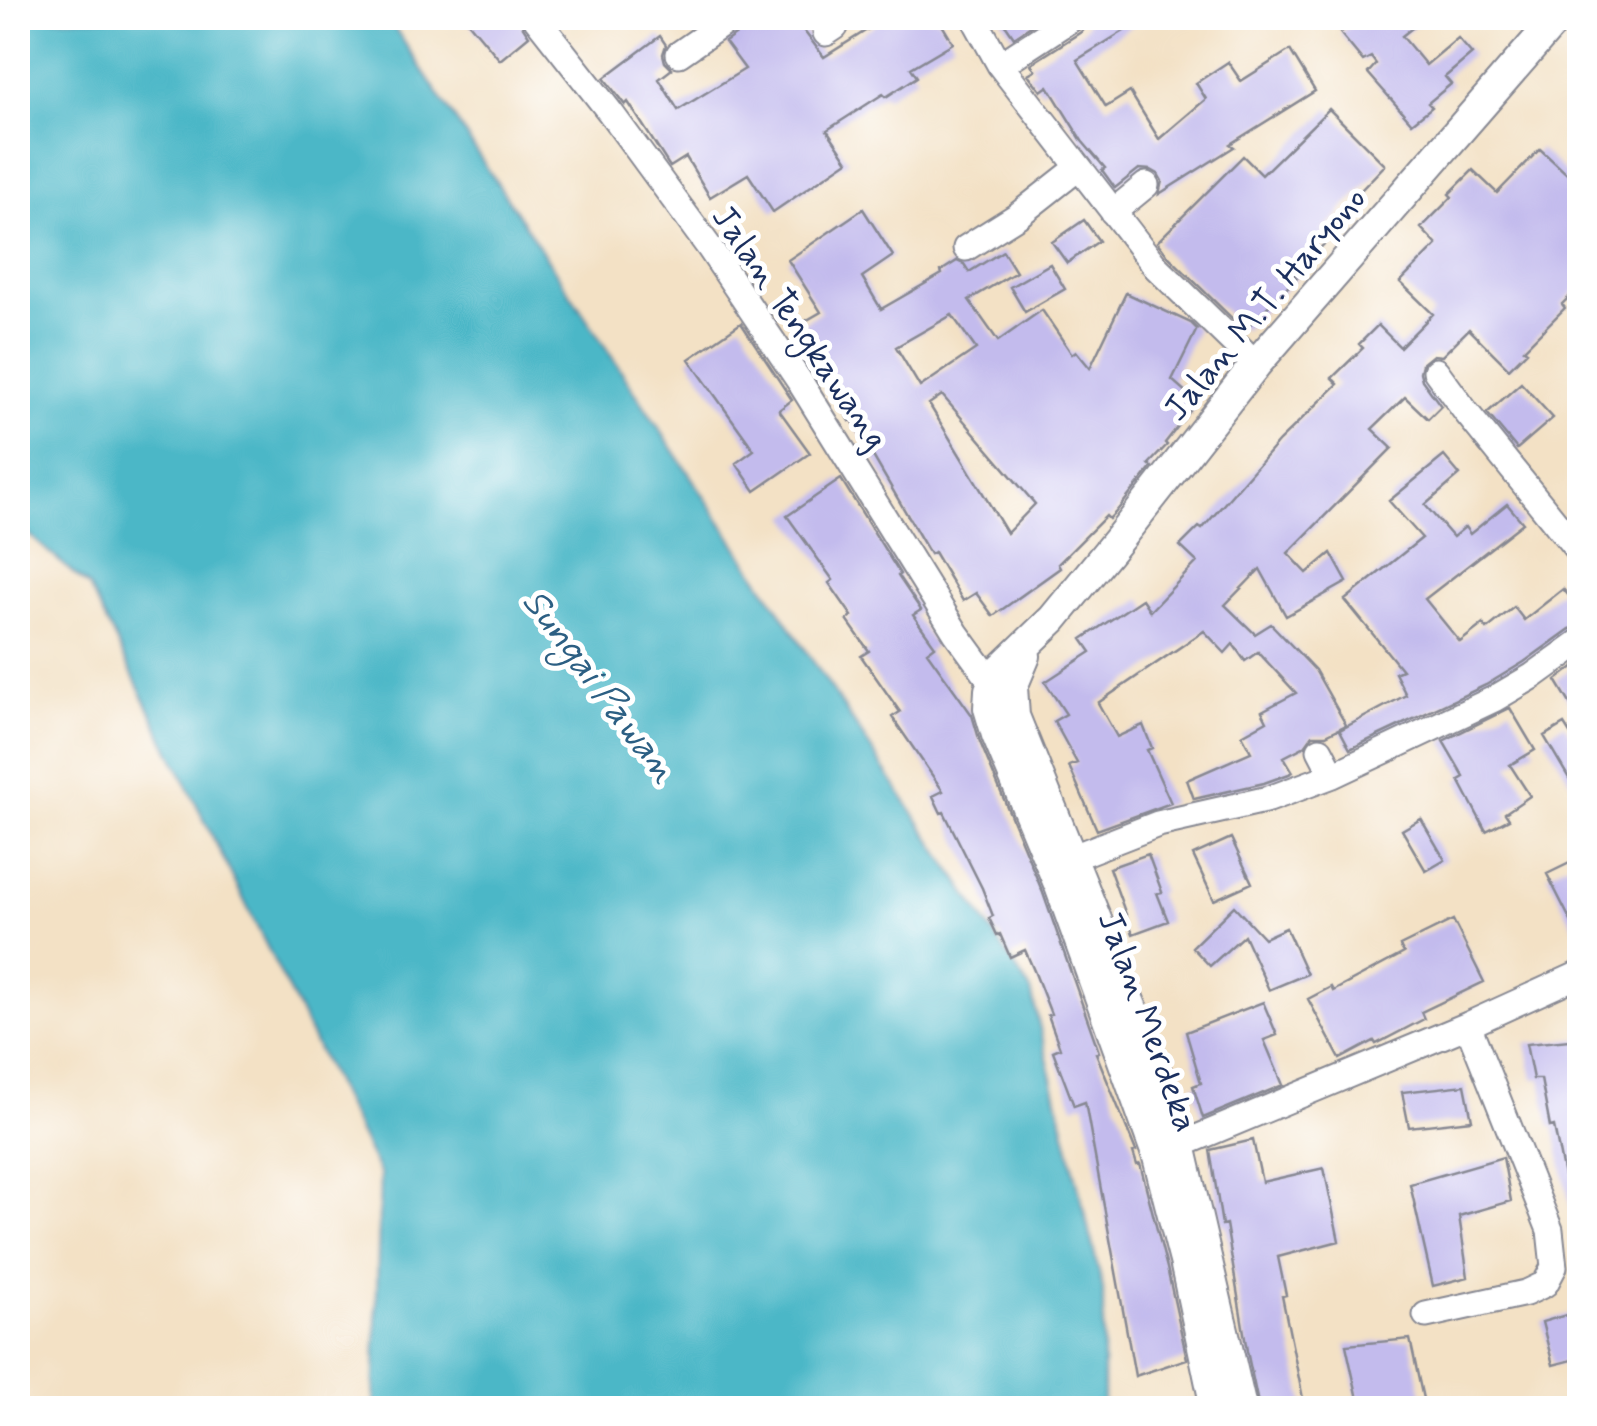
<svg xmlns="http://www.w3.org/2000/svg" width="1597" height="1426" font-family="Mynerve,sans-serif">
<rect width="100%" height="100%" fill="#fff"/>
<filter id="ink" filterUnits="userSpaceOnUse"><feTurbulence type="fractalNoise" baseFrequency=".01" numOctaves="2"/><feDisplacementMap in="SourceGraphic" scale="20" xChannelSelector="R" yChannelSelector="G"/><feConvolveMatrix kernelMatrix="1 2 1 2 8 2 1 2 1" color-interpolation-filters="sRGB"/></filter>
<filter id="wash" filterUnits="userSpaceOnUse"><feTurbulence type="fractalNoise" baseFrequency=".0048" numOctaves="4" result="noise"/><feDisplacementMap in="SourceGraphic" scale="40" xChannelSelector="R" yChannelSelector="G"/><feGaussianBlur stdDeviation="2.25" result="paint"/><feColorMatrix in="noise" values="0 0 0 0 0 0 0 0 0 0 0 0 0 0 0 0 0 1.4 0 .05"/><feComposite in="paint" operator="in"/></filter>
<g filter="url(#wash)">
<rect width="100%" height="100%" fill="#f3e1c5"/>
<path fill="#4bb7c7" stroke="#337392" stroke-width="2.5" d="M18 18H388L1031 991 1103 1289V1408H374L380 1175 89 587 18 525Z"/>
<g id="blocks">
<path fill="#c3bbed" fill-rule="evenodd" d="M465 18H520L523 27 529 36 500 60Z
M747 18H794L824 57 886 18H938L953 43 911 68 917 77 886 97 883 94 827 130 848 161 773 212 748 174 710 197 686 157 670 167 628 102 625 105 604 78 660 36 666 45 663 54 665 62 672 69 659 79 678 110 745 69 725 42 741 31Z
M1001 18H1043L1014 37Z
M1088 18H1145L1077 60 1106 107 1130 92 1159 139 1206 99 1196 83 1228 62 1241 81 1290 50 1315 91 1230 144 1234 147 1159 194 1162 181 1158 174 1151 170 1139 169 1115 188 1102 170 1105 168 1082 141 1048 86 1041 91 1028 74 1035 70 1031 64 1081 32 1086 26Z
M1359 18H1425L1402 36 1426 65 1458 38 1472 54 1445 77 1451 84 1428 103 1432 107 1412 123 1368 73 1376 64 1371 57 1363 61 1340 33Z
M1329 109 1385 165 1339 213 1340 214 1322 232 1329 239 1294 275 1297 278 1244 330 1168 256 1157 242 1243 156 1262 175Z
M1540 149 1580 186V286L1562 304 1565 308 1524 349 1527 351 1509 369 1469 329 1442 356 1433 355 1422 364 1420 372 1422 380 1441 406 1428 419 1405 397 1372 429 1392 448 1288 553 1307 573 1331 553 1347 582 1286 616 1260 569 1225 605 1255 634 1271 624 1315 670 1346 725 1326 735H1313L1305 746 1284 757 1293 772 1289 774 1264 783 1194 799 1187 780 1251 752 1242 735 1267 721 1262 711 1296 693 1258 652 1245 661 1233 644 1225 653 1204 631 1098 703 1117 737 1143 725 1152 748 1147 750 1171 803 1097 830 1069 766 1077 763 1054 721 1066 714 1045 682 1091 652 1082 639 1142 599 1150 611 1197 562 1180 546 1199 527 1202 529 1279 441 1338 384 1332 378 1363 348 1359 344 1378 325 1400 347 1433 314 1400 282 1437 245 1421 228 1452 197 1449 194 1473 170 1497 193Z
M863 209 893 256 862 277 881 309 942 274 941 271 957 261 964 264 969 272 1003 251 1016 272 969 300 998 341 1042 310 1072 354 1076 351 1090 368 1126 293 1191 323 1197 329 1172 380 1197 402 1165 443 1167 445 1149 464 1152 467 1115 513 1109 519 1106 516 1058 564 1060 568 993 616 976 593 963 601 934 552 930 554 852 420 850 421 825 378 819 382 804 360 814 354 797 326 821 312 788 260ZM952 315 976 349 920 387 896 347ZM942 395 1035 504 1007 533 929 404Z
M1084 220 1099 241 1067 263 1052 242Z
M1050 264 1065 289 1025 312 1010 287Z
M741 323 792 400 779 410 810 453 755 491 736 463 754 450 689 359Z
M1521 383 1553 418 1517 449 1487 413Z
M1444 456 1460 475 1425 505 1453 537 1465 527 1470 534 1507 504 1523 523 1425 599 1460 642 1483 624 1487 629 1514 607 1524 620 1563 589 1580 609V626L1570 629 1524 662 1486 685 1350 749 1340 730 1406 695 1395 673 1402 670 1345 600 1422 538 1389 501Z
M841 479 900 574 898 576 921 610 913 615 935 646 927 652 972 715 980 742 1043 893 1099 1052 1096 1053 1136 1151 1133 1152 1137 1165 1140 1164 1167 1268 1187 1359 1135 1376 1085 1102 1074 1106 1053 1051 1060 1048 1048 1015 1051 1014 1035 973 1025 950 1010 957 1000 934 997 935 989 918 993 916 982 888 944 812 941 813 933 796 943 791 892 717 900 712 861 656 869 651 847 620 852 616 829 583 833 580 787 516Z
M1575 666 1580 673V720L1556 680Z
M1510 708 1535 750 1510 765 1530 796 1505 813 1509 819 1486 831 1459 780 1464 777 1443 741Z
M1564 724 1580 749V797L1544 736Z
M1421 819 1445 860 1426 871 1402 830Z
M1231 838 1252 883 1214 900 1193 855Z
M1148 854 1162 892 1157 893 1168 921 1133 934 1109 868Z
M1580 858V939L1547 874Z
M1234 906 1264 938 1286 928 1307 974 1269 990 1244 935 1210 966 1192 947Z
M1453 920 1484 982 1421 1012 1424 1019 1376 1044 1374 1041 1340 1059 1308 999 1331 987 1333 991 1404 953 1400 946Z
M1263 1002 1277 1035 1264 1040 1283 1085 1203 1118 1193 1086 1201 1083 1186 1032Z
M1580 1039V1205L1570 1206 1554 1126 1550 1127 1541 1079H1533L1526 1044Z
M1465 1085 1472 1120 1409 1127 1402 1092Z
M1253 1140 1262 1182 1324 1168 1339 1241 1278 1257 1286 1295 1282 1296 1305 1408H1259L1247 1351 1226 1224 1222 1225 1210 1150Z
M1503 1157 1511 1201 1459 1216 1468 1277 1433 1286 1410 1184Z
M1580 1311V1358L1553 1365 1542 1322Z
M1410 1339 1425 1408H1360L1346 1345Z"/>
</g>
</g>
<g filter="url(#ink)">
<use href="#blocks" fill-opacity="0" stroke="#878892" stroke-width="2.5"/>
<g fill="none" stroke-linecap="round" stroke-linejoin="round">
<defs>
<path id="minor" d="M536 18 610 112 709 247 800 382 956 633 993 684
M974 18 1000 65 1156 267 1256 364
M826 33 835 27 836 18
M679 54 731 18
M1000 65 1072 18
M1113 212 1146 185
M966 248 1017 216 1078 168
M1436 371 1466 412 1580 553
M1320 750 1333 775
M1071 858 1158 824 1269 799 1333 775 1494 699 1533 676 1580 642
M1180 1145 1468 1025 1580 974
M1426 1315 1526 1293 1545 1284 1554 1267 1550 1230 1468 1025"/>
<path id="major" d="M1025 656 1012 687 1014 716 1151 1056 1180 1145 1241 1408
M1216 1408 1185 1261 1158 1157 1060 886 997 735 989 708 990 690 1000 670 1053 619 1121 536 1256 364 1557 18"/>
</defs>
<use href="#minor" stroke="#878892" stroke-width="29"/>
<use href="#major" stroke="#878892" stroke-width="34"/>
<use href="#minor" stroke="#fff" stroke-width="25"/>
<use href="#major" stroke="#fff" stroke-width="30"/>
</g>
</g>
<g text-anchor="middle" stroke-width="10" stroke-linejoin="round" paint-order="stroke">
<g font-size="35" fill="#1b2f5e" stroke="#fff">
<text transform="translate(1264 303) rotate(-50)" y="12">Jalan M.T. Haryono</text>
<text transform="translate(801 327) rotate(56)" y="12">Jalan Tengkawang</text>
<text transform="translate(1149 1021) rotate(70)" y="12">Jalan Merdeka</text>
</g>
<g font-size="38" font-style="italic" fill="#2c5f83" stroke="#fff">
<text transform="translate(601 685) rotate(53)" y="13">Sungai Pawan</text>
</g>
</g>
<rect width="1597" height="1426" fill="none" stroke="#fff" stroke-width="60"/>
</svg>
